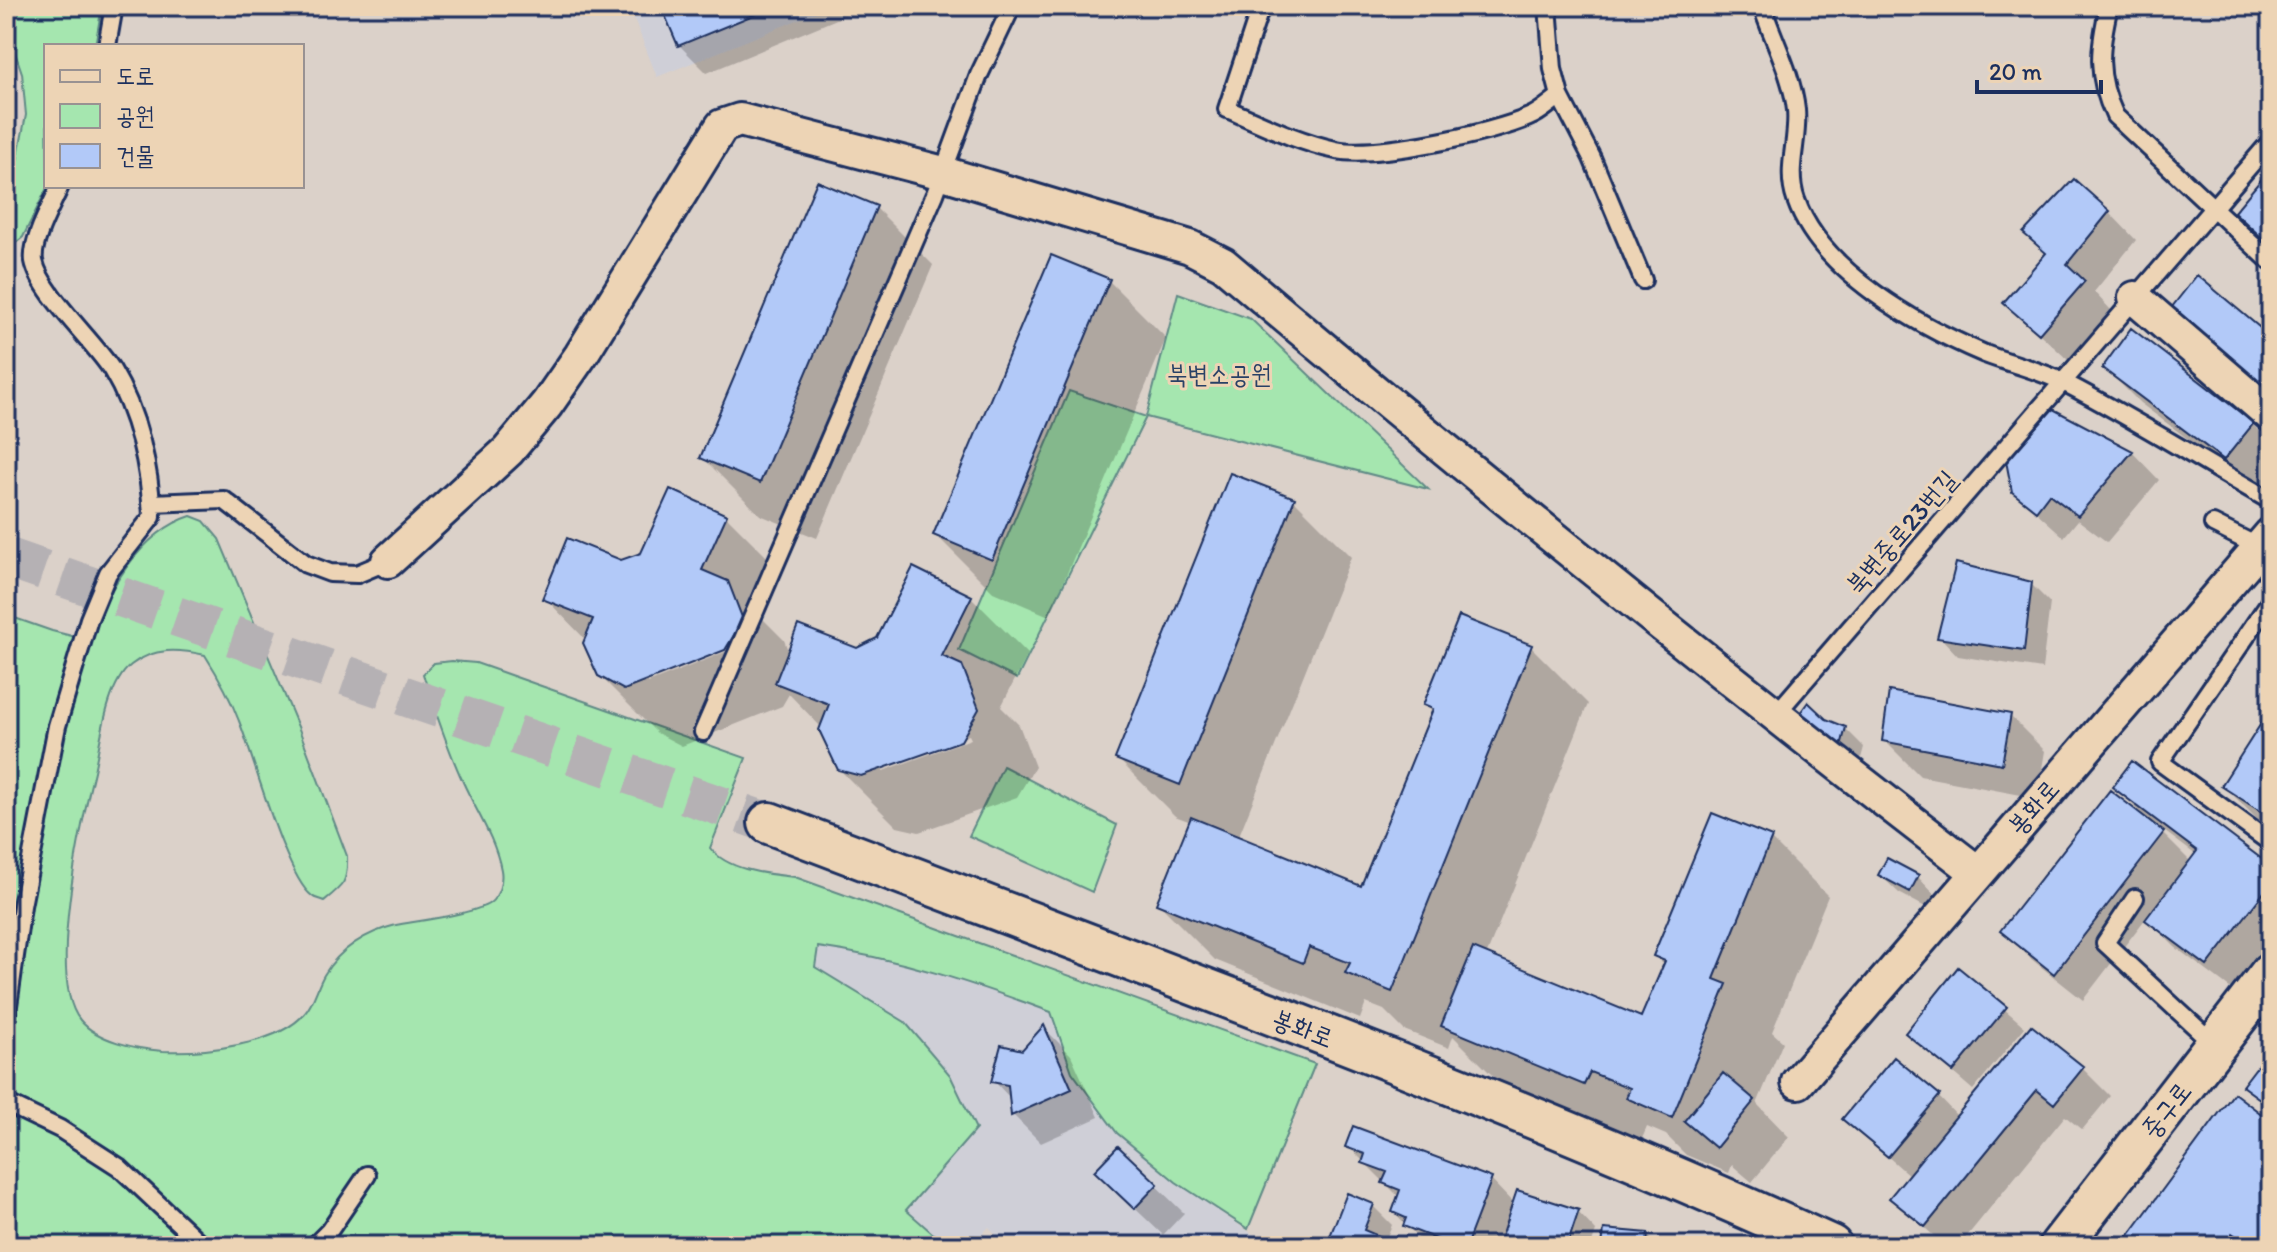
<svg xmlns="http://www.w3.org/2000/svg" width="2277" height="1252" font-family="Itim,'Poor Story',sans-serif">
<rect width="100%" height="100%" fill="#dbd1c9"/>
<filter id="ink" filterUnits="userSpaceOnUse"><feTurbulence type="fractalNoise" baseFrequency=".0125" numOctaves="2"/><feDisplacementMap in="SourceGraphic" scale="16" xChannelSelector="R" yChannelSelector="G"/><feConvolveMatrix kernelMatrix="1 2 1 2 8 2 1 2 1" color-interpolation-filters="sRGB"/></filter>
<g filter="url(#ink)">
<path fill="#cfcfd7" d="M629 6H832L657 77Z
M818 947 867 953 970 982 1052 1012 1072 1072 1117 1133 1176 1182 1270 1246H1006L989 1227 970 1246H947L906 1211 975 1130 950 1076 905 1022 814 967Z"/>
<path fill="#a5e6af" stroke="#608a86" stroke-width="2" d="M6 6H102L95 46H46L48 186 23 237 6 251V190L15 171 26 115 22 73 6 26Z
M1178 293 1251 319 1428 489 1146 417 1017 679 959 650 1069 391 1146 417Z
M191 516 204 521 219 539 299 729 347 856C348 882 344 885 324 901 320 899 315 899 312 896 286 878 253 755 239 721 230 697 219 677 205 655 179 649 154 647 131 665 106 685 101 741 94 771 82 821 46 979 80 1020 97 1041 137 1049 163 1051 202 1053 279 1045 305 1013 314 1003 317 987 324 975 339 949 367 932 396 925 417 921 474 914 490 903 499 896 503 881 501 870 495 838 476 811 463 782 447 747 435 711 423 674L434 663 452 661 476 663 746 758 710 848C728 871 768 874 795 877L1315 1064 1248 1229 1176 1182 1117 1133 1072 1072 1051 1012C975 984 899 958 818 947L815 967 905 1022 950 1075 976 1129 906 1210 947 1246H6V615L52 631 88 640C106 593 140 532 191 516Z
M1003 766 1117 825 1092 892 969 836Z"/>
<path fill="#0003" fill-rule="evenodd" d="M663 6H868L707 73 679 45Z
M876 208 933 265 817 538 760 515 703 458Z
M2109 212 2136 240 2094 292 2111 310 2068 360 2005 302 2048 255Z
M1109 281 1166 338 1049 616 993 592 936 535Z
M2131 330 2253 425 2271 443V480L2260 493 2140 403 2105 368Z
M2132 452 2159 480 2107 542 2078 520 2064 537 2013 491Z
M1294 500 1351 557 1238 838 1362 888 1434 713 1425 705 1460 619 1531 647 1588 704 1486 956 1642 1020 1665 966 1655 956 1771 839 1828 896 1772 1032 1783 1042 1757 1104 1789 1137 1752 1182 1732 1165 1729 1173 1686 1155 1666 1135 1647 1127 1641 1141 1500 1083 1453 1036 1449 1048 1404 1030 1384 1010 1366 1003 1360 1019 1215 960 1158 903 1191 822 1175 816 1118 759Z
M726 516 783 573 763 619 784 640 789 653 857 650 971 597 1028 654 1001 707 1019 725 1035 767 1017 797 919 832 897 827 839 769 822 728 789 694 782 706 682 746 657 733 599 675 586 640 545 598ZM733 644 735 648 648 683V678ZM969 735 971 739 883 771V766Z
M2031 584 2050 603 2042 669 1958 656 1940 637Z
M1808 705 1825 721 1845 728 1864 747 1858 770Z
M2271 712V829L2259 821 2223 785Z
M2010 716 2045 751 2037 798 1920 776 1884 740Z
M2115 787 2271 868V946L2235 992 2175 947 2146 918 2083 1000 2030 958 2002 931 2142 814ZM2164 831 2196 855 2191 862 2162 833Z
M1880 875 1918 877 1936 896 1929 909 1899 893Z
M1959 970 2025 1027 1973 1090 1907 1033Z
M1044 1028 1071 1055 1099 1117 1041 1143 1013 1115 1011 1099 994 1081Z
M2271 1051V1110L2245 1086Z
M2082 1068 2110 1096 2082 1130 2065 1116 1959 1246H1945L1892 1198 1910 1176 1845 1119 1938 1096 1958 1117Z
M2267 1120 2271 1125V1246H2123Z
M1348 1146 1491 1180 1514 1204 1578 1212 1596 1231 1591 1246H1426L1394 1212 1400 1198Z
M1118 1149 1184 1213 1163 1235 1124 1198Z
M1348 1196 1373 1206 1392 1225 1385 1241 1391 1246H1332L1329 1243Z
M1647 1235 1658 1246H1604Z"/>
<path fill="#b2c9f8" stroke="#1b2f5e" stroke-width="2" d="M661 6H775L678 46Z
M2265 175 2271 181V246L2234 212Z
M2074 179 2110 211 2067 264 2085 281 2039 334 2003 303 2046 253 2023 233Z
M817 181 877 206 760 483 700 458Z
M1051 255 1110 279 992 560 933 535Z
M2197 275 2271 337V399L2168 312Z
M2131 328 2254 423 2224 460 2102 368Z
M2053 409 2133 451 2078 516 2049 494 2036 511 2012 492 2006 461Z
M1230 473 1295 498 1180 785 1115 759Z
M670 489 727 515 702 570 728 581 743 620 725 650 624 690 598 676 583 643 593 619 542 599 567 538 621 560 641 553Z
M1956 563 2032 582 2024 651 1937 638Z
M913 567 972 596 942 656 962 665 979 709 961 741 861 776 838 770 819 730 829 704 775 683 798 625 857 648 877 638Z
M1459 616 1532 645 1392 992 1345 973 1350 963 1309 947 1303 963 1156 904 1191 817 1361 886 1433 709 1423 705Z
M1889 691 2011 714 2002 764 1882 741Z
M1808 702 1826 719 1846 727 1839 754 1797 717Z
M2271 708V818L2221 786Z
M2132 761 2271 866V883L2207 966 2145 920 2197 851 2112 787Z
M2110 790 2164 832 2054 974 2000 931Z
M1712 813 1772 837 1714 979 1727 984 1672 1118 1626 1098 1630 1088 1590 1072 1584 1085 1441 1026 1473 948 1641 1017 1665 961 1653 956Z
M1887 858 1919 875 1910 892 1878 875Z
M1958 967 2007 1007 1953 1072 1905 1033Z
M1044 1025 1072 1089 1011 1116 1008 1085 991 1082 1001 1045 1022 1050Z
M2031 1025 2084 1067 2054 1104 2037 1090 1925 1227 1889 1198Z
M2271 1048V1107L2242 1086Z
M1894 1057 1940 1095 1888 1157 1842 1119Z
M1723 1073 1755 1100 1716 1148 1684 1121Z
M2234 1093 2268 1119 2265 1124 2271 1128V1246H2251L2232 1233 2222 1246H2121Z
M1353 1126 1492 1178 1466 1246H1440L1442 1241 1403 1226 1406 1218 1392 1212 1400 1190 1382 1183 1387 1172 1362 1163 1365 1154 1345 1147Z
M1118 1146 1158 1184 1134 1209 1094 1171Z
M1517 1190 1579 1210 1567 1246H1498Z
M1347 1193 1374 1204 1364 1230 1388 1240 1386 1246H1333L1327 1244Z
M1604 1229 1648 1233 1647 1243 1676 1246H1602Z"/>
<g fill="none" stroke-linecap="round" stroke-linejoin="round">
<path stroke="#b5b1b4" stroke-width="40" stroke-dasharray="40 20" stroke-linecap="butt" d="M6 557 769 823"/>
<defs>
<path id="service" d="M1261 6 1227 109C1262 124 1298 142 1336 150 1375 158 1492 134 1529 117 1540 113 1550 103 1560 96L1553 69 1548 6
M1762 6C1773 40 1792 74 1796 110 1799 141 1785 169 1796 200 1821 272 1919 326 1985 354 2011 364 2040 370 2065 383 2135 419 2203 462 2271 501
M2109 6C2099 48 2096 76 2115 116L2271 262
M107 46 114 6
M1560 96 1592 158 1643 280
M152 503 224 500 306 564 330 573 357 574 388 561
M2213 524 2261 548
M2271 600 2160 762 2271 843
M1775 715 2271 141
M703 732 935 194 979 75 1012 6
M2135 898 2105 943 2214 1044
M6 1020 22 906 57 726 89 619 108 573 152 517C150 468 138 413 112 370 94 341 40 293 34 261 31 241 52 205 60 186
M6 1103 60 1129 119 1167 203 1246
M314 1246 329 1231 367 1175"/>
<path id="minor" d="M2135 298 2271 415
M388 561 508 451 547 404 581 355 722 126 740 120 943 173 1190 247 1223 264C1469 472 1721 675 1977 872
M1798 1082 2271 534"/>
<path id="tertiary" d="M769 823C1124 959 1484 1088 1831 1246
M2060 1246 2271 973"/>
</defs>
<use href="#service" stroke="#1b2f5e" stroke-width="22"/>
<use href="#minor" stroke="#1b2f5e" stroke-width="38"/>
<use href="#tertiary" stroke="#1b2f5e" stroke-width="46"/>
<use href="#service" stroke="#edd4b5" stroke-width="16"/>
<use href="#minor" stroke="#edd4b5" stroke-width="32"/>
<use href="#tertiary" stroke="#edd4b5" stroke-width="40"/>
</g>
</g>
<g text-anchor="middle" stroke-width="6" stroke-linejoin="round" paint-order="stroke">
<g font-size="26" fill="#294166" stroke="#edd4b5">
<text x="1219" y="383">북변소공원</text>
</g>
<g font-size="26" fill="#1b2f5e" stroke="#edd4b5">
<text transform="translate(1901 532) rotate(-49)" y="9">북변중로23번길</text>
<text transform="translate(2033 807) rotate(-49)" y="9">봉화로</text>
<text transform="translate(1303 1028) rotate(21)" y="9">봉화로</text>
<text transform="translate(2166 1110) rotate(-52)" y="9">중구로</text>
</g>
</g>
<rect width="2277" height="1252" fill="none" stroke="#edd4b5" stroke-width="32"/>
<rect x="16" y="16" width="2245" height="1220" fill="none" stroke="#1b2f5e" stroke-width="3" filter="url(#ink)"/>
<rect x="44" y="44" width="260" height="144" fill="#edd4b5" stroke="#999292" stroke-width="2"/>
<rect x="60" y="70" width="40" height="12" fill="#edd4b5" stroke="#999292" stroke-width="2"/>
<text x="116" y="84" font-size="24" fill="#1b2f5e">도로</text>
<rect x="60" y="104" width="40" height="24" fill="#a5e6af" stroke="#999292" stroke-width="2"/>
<text x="116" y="124" font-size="24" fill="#1b2f5e">공원</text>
<rect x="60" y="144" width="40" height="24" fill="#b2c9f8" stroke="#999292" stroke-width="2"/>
<text x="116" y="164" font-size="24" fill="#1b2f5e">건물</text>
<path d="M1977 80v12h124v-12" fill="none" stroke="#1b2f5e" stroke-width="4"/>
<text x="1989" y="80" font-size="24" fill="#1b2f5e" stroke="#edd4b5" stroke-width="6" paint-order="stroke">20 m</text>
</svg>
